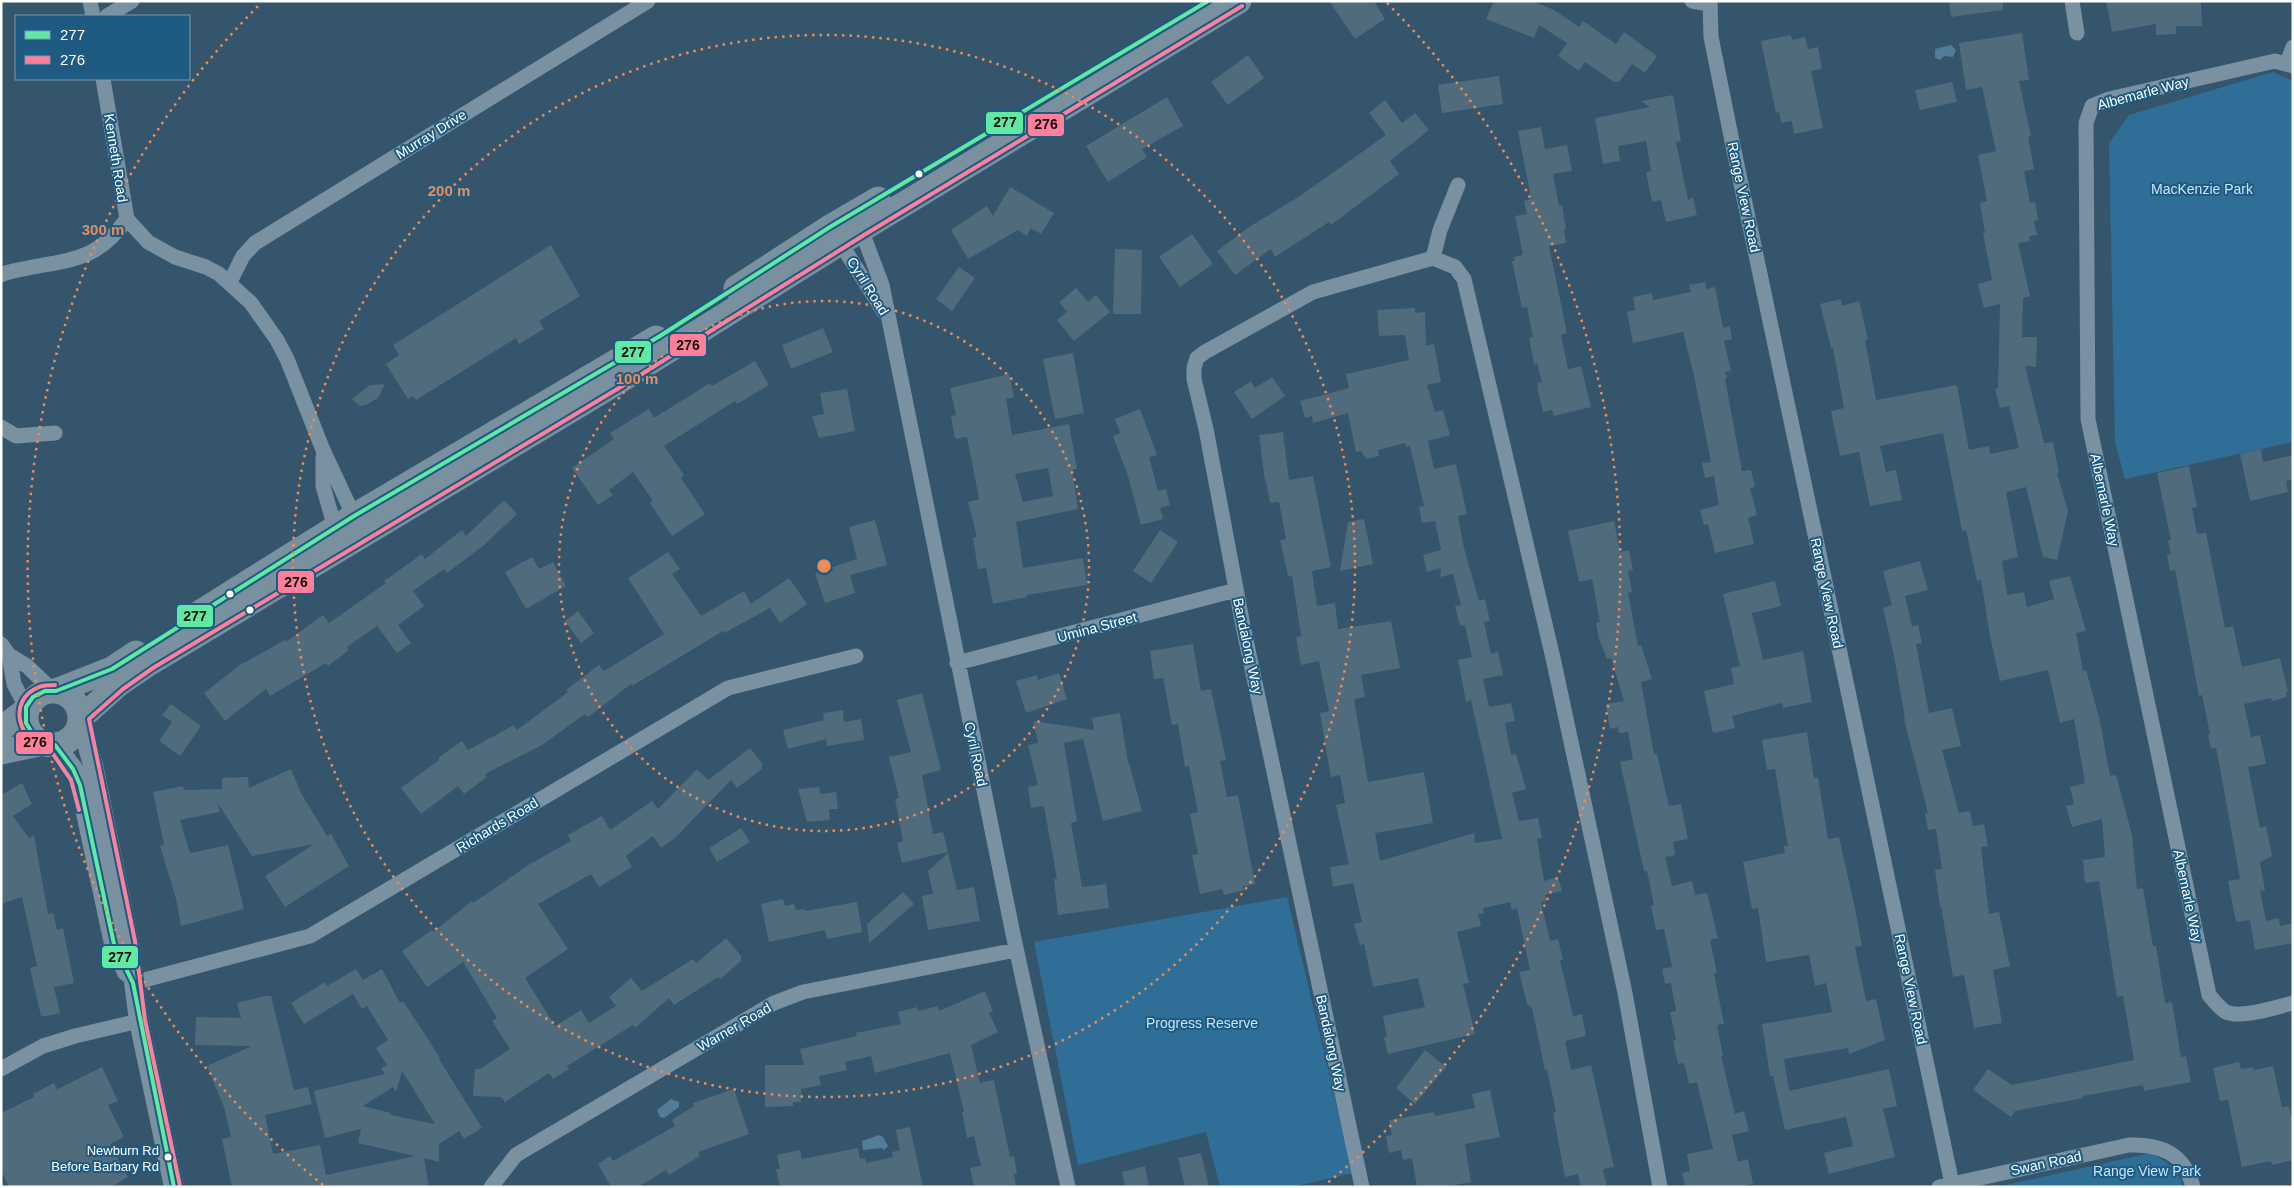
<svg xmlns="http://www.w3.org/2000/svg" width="2294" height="1188" font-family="Arial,sans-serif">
<rect width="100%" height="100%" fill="#34556b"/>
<path fill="#2f6f97" d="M2273 72 2293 81V442L2125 479 2115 442 2109 143 2129 115Z
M1287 897 1353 1173 1292 1187H1220L1206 1132 1078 1165 1034 942Z
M2151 1153C2167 1162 2178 1168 2183 1187H1997Z"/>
<path fill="#527c98" d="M1951 45 1956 50 1953 57 1944 56 1940 60 1935 58V49Z
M671 1099 679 1102V1107L664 1118 660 1117 657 1110Z
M879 1135 883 1137 888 1146 884 1150 882 1148 863 1150 862 1141Z"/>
<path fill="#506b7c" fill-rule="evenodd" d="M1329 1H1374L1385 19 1355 39Z
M1494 1H1532L1554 10 1579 27 1583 21 1616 44 1624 32 1657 56 1645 73 1632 64 1619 82H1614L1585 62 1579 71 1558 56 1567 43 1539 25 1534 38 1486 19Z
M1949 1H2003V10L1951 17Z
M2106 1H2201L2202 26H2176V34L2156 35V24L2112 32Z
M2022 33 2029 80 2019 81 2031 136 2028 137 2034 169 2024 171 2030 203 2035 202 2038 220 2034 221 2037 235 2029 236 2030 241 2018 243 2030 296 2023 298 2022 337H2037L2036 367 2025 366 2044 443 2053 442 2059 473H2057L2068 511 2057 560 2043 557 2026 487 2006 492 2018 557 2002 561 2007 595 2024 592 2027 607 2054 599 2049 581 2070 576 2086 631 2076 633 2083 671 2086 670 2100 721 2110 776 2116 775 2132 835 2137 889 2143 888 2153 946H2156L2165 1003 2172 1002 2181 1057 2186 1056 2191 1082 2144 1091 2143 1085 2083 1096V1098L2015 1111 2011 1117 1973 1090 1988 1069 2012 1085 2134 1060 2123 996 2117 997 2099 881 2085 883 2083 860 2105 857 2102 819 2072 827 2066 806 2074 804 2070 787 2085 783 2074 719 2060 723 2048 670 2000 681 1990 636 1981 580 1977 581 1966 530 1962 531 1943 433 1880 446 1886 472 1896 470 1902 500 1870 506 1859 452 1840 456 1831 411 1844 408 1833 348H1831L1820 304 1841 299 1842 306 1859 301 1868 339 1865 340 1876 400 1957 385 1969 450 1989 446 1990 454 2019 448 2009 406 2000 408 1995 389 1998 388 2000 304 1984 308 1978 284 1992 280 1983 233H1985L1980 203 1987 201 1978 155 1996 151 1982 87 1966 90 1959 43Z
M1791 35 1792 40 1805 37 1808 49 1818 47 1822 69 1811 71 1823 128 1794 134 1792 121 1781 123 1779 112 1776 113 1761 41Z
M1248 55 1264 78 1228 105 1211 82Z
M1499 76 1503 104 1442 113 1438 85Z
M1952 82 1957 102 1920 110 1915 90Z
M1673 95 1681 141 1676 142 1688 200 1693 197 1697 215 1666 222 1661 200 1652 202 1646 172 1651 171 1646 141 1618 146 1620 161 1603 164 1595 118 1650 107 1641 101Z
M1167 97 1183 126 1142 149 1147 157 1108 182 1086 146Z
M1385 100 1402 123 1415 113 1429 130 1390 161 1399 174 1331 225 1329 222 1275 257 1271 249 1235 275 1217 251 1249 227 1300 196 1386 135 1369 113Z
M1541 127 1545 149 1567 145 1572 171 1553 174 1559 206 1562 205 1566 229H1564L1566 243 1549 246 1567 333 1561 335 1568 369 1581 366 1591 407 1554 416 1552 410 1543 412 1537 387 1538 383 1542 382 1537 363 1534 364 1529 338 1533 337 1527 307 1522 308 1512 261H1515L1514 257 1523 255 1515 216 1527 214 1524 201 1531 199 1518 131Z
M1010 187 1054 213 1041 234 1031 228 1027 236 1018 230 968 259 951 230 987 206 993 216Z
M1192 234 1213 264 1180 287 1159 257Z
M551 245 580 296 539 321 544 329 519 344 516 338 416 400 413 396 408 399 386 364 399 355 393 345Z
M1115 249 1142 250 1141 314H1113Z
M959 267 975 278 952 311 936 299Z
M1705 282 1706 289 1715 287 1723 328 1730 326 1732 339 1724 341 1731 371 1725 372 1727 378 1725 379 1742 471 1751 470 1755 487 1750 488 1757 515 1748 518 1754 544 1715 553 1708 524 1704 525 1700 510 1719 505 1714 476 1705 478 1702 463 1711 462 1694 376 1683 332 1633 343 1627 312 1635 310 1633 297 1652 293 1653 300 1691 292 1689 285Z
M1076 288 1088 302 1096 295 1110 312 1074 341 1057 320 1067 312 1059 302Z
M1415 308V313L1425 312 1426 346 1434 344 1441 382 1427 385 1435 412 1443 410 1450 435 1428 441 1434 469 1456 464 1467 514 1458 516 1464 548 1479 601 1485 599 1490 621 1484 622 1491 654 1498 652 1503 675 1483 679 1489 707 1511 703 1515 721 1505 723 1511 755 1516 754 1526 789 1512 793 1519 821 1538 818 1542 838 1537 839 1544 881 1558 877 1562 891 1545 895 1547 901 1541 902 1550 941 1558 939 1563 960H1560L1573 1016 1582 1014 1586 1036 1565 1041 1571 1070 1591 1065 1614 1167 1603 1169 1607 1187H1581L1578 1174 1565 1177 1553 1113 1556 1112 1547 1069 1545 1070 1532 1008 1527 1004 1519 972 1530 970 1517 908 1512 910 1510 902 1483 908 1484 914H1478L1481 926 1457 932 1469 983 1463 984 1475 1034 1388 1054 1384 1037H1387L1383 1016 1425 1007 1418 978 1373 987 1364 944 1360 945 1354 924 1362 922 1353 883 1333 887 1330 867 1349 864 1336 805 1345 803 1340 775 1331 777 1327 755 1320 713 1329 711 1319 661 1301 665 1296 637 1301 636 1292 576H1288L1280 540 1286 539 1279 502 1270 503 1266 481H1265L1259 435 1283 432 1289 480 1313 476 1331 567 1312 571 1317 606 1335 603 1338 629 1391 621 1400 668 1361 675 1365 697 1354 699 1368 782 1424 772 1433 823 1375 833 1380 861 1474 833 1475 843 1502 839 1471 700 1466 702 1458 660 1472 657 1465 625 1460 626 1455 606 1461 605 1453 574 1440 577 1441 568 1427 572 1423 555 1441 550 1435 521 1422 523 1419 507 1424 506 1410 446 1406 447 1405 443 1378 450 1379 456 1366 459 1361 451 1356 452 1348 413 1313 423 1312 416 1305 418 1300 401 1349 388 1346 374 1409 360 1405 335 1379 336 1377 310Z
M823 328 833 352 791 369 782 345Z
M1073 353 1084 413 1055 419 1043 359Z
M755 361 769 385 737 404 735 401 664 446 684 475 681 478 705 514 672 536 650 503 653 501 633 472 609 490 613 495 598 505 572 468 614 439 610 433 649 409 654 418 710 383 712 386Z
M1009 374 1014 397 1006 399 1012 435 1069 424 1077 469 1072 470 1078 509 1016 522 1023 568 1083 558 1087 585 1027 595V597L993 604 986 568 978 569 973 538 977 537 968 502 979 499 967 437 955 439 951 416 956 415 950 388ZM1048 468 1053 496 1023 502 1015 474Z
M1272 377 1285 396 1252 419 1234 392 1251 381 1255 388Z
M385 384 378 398 366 405 360 406 352 399 370 385Z
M847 389 855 431 819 438 812 416 824 414 820 393Z
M1140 409 1157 455 1149 457 1158 491 1166 489 1170 505 1160 508 1163 519 1141 525 1128 476 1113 436 1120 433 1115 419Z
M2261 449 2263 462 2293 455V479L2286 481 2288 492 2250 501 2240 454Z
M2189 466 2197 507 2192 508 2197 534 2206 533 2225 628 2233 626 2242 667 2280 658 2288 692 2286 693 2287 697 2272 701 2271 698 2244 704 2251 737 2260 735 2266 764 2248 767 2260 828 2266 826 2272 856 2260 862 2265 890 2260 891 2266 921 2279 918 2280 926 2293 923V943L2255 950 2250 920 2236 922 2228 881 2240 879 2222 779 2216 748 2211 749 2208 734H2210L2202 695 2199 696 2175 570 2170 571 2167 555 2171 554 2168 541 2171 540 2157 473Z
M504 500 517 514 483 546 447 573 444 569 413 591 424 606 398 625 411 643 397 653 377 626 347 647 349 650 328 666 326 663 270 696 266 689 225 721 204 693 240 665 285 640 286 642 323 615 329 623 386 583 384 581 422 554 425 559 462 530 466 536Z
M1364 519 1373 564 1340 571 1348 522Z
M875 520 887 565 850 575 855 593 825 603 815 573 857 559 849 527Z
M1614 521 1620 552 1629 550 1633 570 1628 571 1632 592 1628 593 1638 646 1641 645 1652 679 1641 682 1654 754H1657L1669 806 1681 804 1688 839 1673 842 1675 855 1665 857 1672 886 1692 881 1695 895 1707 893 1718 938 1710 940 1717 973H1714L1724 1024 1717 1025 1723 1056H1721L1735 1114 1744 1111 1749 1131 1732 1135 1738 1162 1748 1159 1753 1184 1741 1187H1685L1682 1173 1690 1171 1687 1154 1713 1149 1697 1082 1689 1084 1684 1063 1678 1064 1673 1041 1676 1040 1670 1012 1676 1011 1671 983 1665 984 1662 969 1672 967 1664 929 1656 930 1651 906 1654 905 1647 871H1644L1620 762 1633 759 1628 732 1619 733 1618 727 1610 729 1606 704 1624 701 1611 658 1607 659 1599 639 1596 623 1600 622 1592 579 1579 582 1568 531Z
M1160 530 1178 542 1151 583 1133 571Z
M668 552 680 569 672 574 701 616 744 591 751 604 789 578 807 604 780 623 770 608 724 633 723 631 632 686 631 684 588 717 585 714 542 745 485 774 487 777 464 794 458 786 421 814 401 788 439 760 438 758 462 741 468 750 514 725 517 730 568 692 566 690 599 665 604 671 664 634 628 578Z
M532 557 539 569 553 562 566 586 526 609 505 572Z
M1920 561 1928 590 1905 596 1912 626 1918 625 1922 643 1916 644 1929 713 1952 708 1961 746 1942 750 1959 813 1970 811 1973 826 1984 824 1988 846 1981 847 1989 914 1999 912 2010 966 1993 970 2002 1023 1974 1028 1964 975 1953 977 1941 906 1940 907 1935 870 1942 869 1936 829 1928 830 1925 813H1928L1904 719H1905L1894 656 1883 608 1892 605 1883 571Z
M1775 581 1781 606 1752 613 1763 660 1803 651 1812 702 1783 708 1782 703 1732 716 1735 728 1713 733 1704 691 1734 684 1731 668 1740 666 1723 594Z
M578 611 594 633 581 643 565 621Z
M1193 644 1201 691 1211 689 1226 760 1220 761 1227 797 1238 795 1255 884 1242 887 1245 890 1224 895 1222 889 1200 894 1192 855 1198 854 1190 814 1198 812 1189 766 1185 767 1178 724 1172 725 1163 678 1154 679 1150 651Z
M1059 673 1067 699 1026 713 1016 681 1037 675 1038 680Z
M922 693 941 770 922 775 933 834 943 832 948 852 902 863 897 843 903 841 895 799 899 798 889 757 911 752 897 700Z
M171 704 201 726 180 756 159 741 172 722 162 715Z
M843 710 844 722 861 719 864 740 827 746 826 739 788 749 783 730 824 720 823 713Z
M1120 713 1128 763H1129L1142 811 1103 821 1083 739 1064 743 1077 821 1071 823 1082 887 1106 884 1109 908 1058 915 1054 879H1057L1044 806 1031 808 1028 787 1038 785 1028 745 1038 743 1033 721 1094 730 1092 718Z
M1807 732 1814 778 1818 777 1828 839 1839 837 1855 908 1862 946 1855 947 1866 1001 1876 999 1885 1040 1849 1054 1848 1048 1784 1059 1789 1091 1889 1069 1897 1106 1883 1109 1895 1157 1829 1174 1824 1153 1853 1146 1846 1117 1785 1130 1773 1076H1770L1762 1024 1832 1012 1826 983 1815 986 1809 955 1766 962 1758 908 1752 909 1743 862 1785 853 1784 846H1788L1775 769 1767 770 1762 740Z
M750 748 762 763V769L737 788 731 780 675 838 661 848 653 836 626 856 632 867 599 887 591 874 538 904 568 949 525 978 555 1026 581 1010 589 1023 616 1006 609 997 631 978 642 991 693 959 696 963 726 938 741 956V961L720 979 718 977 674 1005 669 998 635 1028 633 1025 567 1066 569 1069 553 1079 549 1073 505 1102 501 1097 473 1096 475 1069H480L510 1049 492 1021 497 1018 463 962 427 987 402 951 432 930 433 932 472 901 473 903 530 864 571 841 568 835 602 816 610 830 652 801 658 809 697 769 708 780Z
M291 769 301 793 327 836 331 834 349 866 285 907 265 876 314 844 252 856 217 802 220 812 180 820 190 853 228 845 244 909 181 926 176 899 160 846 164 845 153 792 183 786 184 790 222 789V778L248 777 249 788Z
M22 783 32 804 13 816 29 838 34 835 48 914 53 913 57 930 63 928 74 983 54 987 60 1013 47 1016H41L30 968 37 966 22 897 1 904V795Z
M819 787 820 794 836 792 838 809H829L830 820 807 822 798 789Z
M741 828 750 842 717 862 709 848Z
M948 853 957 890 974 887 980 921 928 930 922 896 933 894 928 871Z
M903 892 914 904 869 943 867 924Z
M783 899 785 906 794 904 796 910 805 909V911L857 902 862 932 827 939 825 930 769 942 761 904Z
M356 969 363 980 382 969 400 1003 403 1001 428 1039 440 1058 439 1059 482 1128 464 1139 459 1131 439 1144V1162L424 1158 429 1187H232L222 1139 231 1137 224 1107 207 1066 252 1046 195 1045 196 1017 241 1018 237 1003 265 996H271L294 1090 308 1087 312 1104 265 1115 273 1154 320 1145 326 1175 415 1156 358 1143 361 1129 325 1138 314 1091 385 1074 381 1068 387 1065 376 1048 388 1040 367 1006 362 1009 353 994 304 1024 291 1003 325 982 327 986ZM402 1071 411 1085 435 1124 391 1115V1113L363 1106 393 1087 396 1092Z
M985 991 993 1011 989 1013 998 1032 971 1045 980 1083 994 1080 1010 1157 1014 1156 1017 1173 1014 1174 1016 1187H974L970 1168 981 1166 974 1136 967 1138 962 1112H964L950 1053 875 1073 871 1056 845 1062 847 1070 819 1076 821 1085 801 1089V1102H793V1106L765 1107V1065H804L800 1049 857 1036 856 1033 901 1024 898 1012 917 1007 918 1011 938 1006 939 1011Z
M1425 1050 1446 1067 1415 1104 1396 1088Z
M2239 1062 2241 1069 2253 1067 2254 1070 2273 1066 2282 1107 2289 1106 2293 1125V1160L2272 1165 2271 1161 2242 1167 2228 1100 2220 1101 2213 1068Z
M102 1067 118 1101 108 1105 124 1137 110 1144 128 1177 111 1187H9L1 1170V1113L34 1097 33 1094 54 1083 58 1092V1089Z
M734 1089 749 1134 698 1152 700 1156 669 1175 666 1170 638 1187H611L598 1164 610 1156 613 1161 675 1126 672 1120 694 1106 693 1103Z
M1490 1090 1500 1137 1465 1144 1471 1182 1445 1187H1417L1412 1158 1403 1160 1401 1150 1389 1153 1386 1136 1392 1135 1389 1120 1434 1112 1435 1116 1475 1108 1472 1094Z
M910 1127 923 1187H780L776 1169H780L777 1155 800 1150 802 1159 858 1148 860 1159 865 1158 866 1163 893 1157 892 1152 900 1150 896 1130Z
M1201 1153 1209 1187H1185L1178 1158Z
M1145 1166 1149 1187H1125L1122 1172Z"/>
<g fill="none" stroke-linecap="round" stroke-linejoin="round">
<path stroke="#7a91a1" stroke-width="15" d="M90 1 93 16
M1692 1 1709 4
M1710 1 1711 37 1733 146 1952 1184
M2072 1 2077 33
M107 16 132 1
M2287 63 2293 47
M2293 66 2275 61 2109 99 2092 106 2086 123 2088 419 2209 995C2214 1001 2219 1008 2226 1012 2241 1019 2276 1007 2293 1003
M103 79 127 219 148 242 175 257 206 267 219 274 251 303 277 340 287 359 323 450 357 523
M859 224 882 285 1013 934 1068 1187
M836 236 884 312
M1433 258 1440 230 1458 185
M1 275C9 271 19 270 28 268 74 259 97 260 127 219
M230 282 243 256 255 243 648 1
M1 427 16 436 55 433
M323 457V486L337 535
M1 644 9 655 27 666 53 691
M9 655 14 684 26 707
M957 663 1236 590
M133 983 310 936 728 688 856 656
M1 1069 43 1046 75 1036 139 1021
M491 1187 516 1155 774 1003 803 992 1016 950
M1362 1187 1243 626 1206 429 1194 379V368L1197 358 1205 352 1313 292 1433 258 1455 267 1464 279 1553 658 1625 993 1660 1187
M1939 1187 2129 1145C2161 1144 2184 1153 2193 1187"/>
<path stroke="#7a91a1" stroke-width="20" d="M81 722 93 765 129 942 139 1021 174 1187
M55 745 73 769 80 785 114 944 127 972"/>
<path stroke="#79909e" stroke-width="25" d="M736 288 830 227 878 199
M191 618 354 516 656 338
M26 718a27 27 0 1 1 54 0a27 27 0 1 1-54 0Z
M56 691 112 669 136 653
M82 717 119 684 150 663 631 374 861 230 1239 1
M1 729 26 710
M1 752 44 743"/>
<defs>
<path id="bus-1" d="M174 1187 133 983 114 944 80 785 73 769 55 745 44 743 34 736 26 723V707L33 697 45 691H56L112 669 354 516 660 336 830 227 1208 1"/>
<path id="bus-2" d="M55 685C50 685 44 685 39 687 6 700 18 743 51 751L71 780 79 810
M180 1186 145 1020 135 941 89 719 123 689 153 668 634 379 864 235 1242 6"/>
</defs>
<use href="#bus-1" stroke="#1e5a81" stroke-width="8"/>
<use href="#bus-2" stroke="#1e5a81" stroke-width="8"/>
<use href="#bus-1" stroke="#60e9a3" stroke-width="4"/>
<use href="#bus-2" stroke="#ff8098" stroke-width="4"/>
</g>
<g fill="none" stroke="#ef8b55" stroke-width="2.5" stroke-dasharray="2.5 5">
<circle cx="824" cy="566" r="265"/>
<circle cx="824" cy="566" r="531"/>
<path d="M323 1185A796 796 0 0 1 261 3M1387 3A796 796 0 0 1 1325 1185"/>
</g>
<g fill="#fff" stroke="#1e5a81" stroke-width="2">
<circle cx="919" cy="174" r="4.5"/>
<circle cx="230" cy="594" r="4.5"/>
<circle cx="250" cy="610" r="4.5"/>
<circle cx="168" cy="1157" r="4.5"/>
</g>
<g text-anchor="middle" stroke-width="4" stroke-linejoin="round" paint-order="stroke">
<g font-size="13" fill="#fff" stroke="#1e5a81" text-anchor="end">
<text x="159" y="1155">Newburn Rd<tspan x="159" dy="16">Before Barbary Rd</tspan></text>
</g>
<g font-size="14" fill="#fff" stroke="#1e5a81">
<text transform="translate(2143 93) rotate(-15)" y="5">Albemarle Way</text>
<text transform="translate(431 134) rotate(-32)" y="5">Murray Drive</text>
<text transform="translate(116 158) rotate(81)" y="5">Kenneth Road</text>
<text transform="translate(1744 197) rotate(78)" y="5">Range View Road</text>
<text transform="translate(868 286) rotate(58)" y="5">Cyril Road</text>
<text transform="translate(2105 500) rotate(78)" y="5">Albemarle Way</text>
<text transform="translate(1827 593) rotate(78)" y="5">Range View Road</text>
<text transform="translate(1097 627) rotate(-15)" y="5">Umina Street</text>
<text transform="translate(1248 646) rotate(78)" y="5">Bandalong Way</text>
<text transform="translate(976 754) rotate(78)" y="5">Cyril Road</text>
<text transform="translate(497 825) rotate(-31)" y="5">Richards Road</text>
<text transform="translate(2188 896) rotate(78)" y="5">Albemarle Way</text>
<text transform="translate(1911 989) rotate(78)" y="5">Range View Road</text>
<text transform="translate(734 1027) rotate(-30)" y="5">Warner Road</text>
<text transform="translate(1331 1043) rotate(78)" y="5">Bandalong Way</text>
<text transform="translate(2046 1163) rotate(-12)" y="5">Swan Road</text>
</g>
<g font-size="14" fill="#c7e5f7" stroke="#1e5a81">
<text x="2202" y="194">MacKenzie Park</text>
<text x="1202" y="1028">Progress Reserve</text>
<text x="2147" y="1176">Range View Park</text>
</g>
</g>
<circle cx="824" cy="566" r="8" fill="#ef8b55" stroke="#1e5a81" stroke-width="2.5"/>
<g font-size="15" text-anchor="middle" font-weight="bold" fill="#ef8b55" stroke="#1e5a81" stroke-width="4" stroke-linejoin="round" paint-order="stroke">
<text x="449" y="196">200 m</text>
<text x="103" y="235">300 m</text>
<text x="637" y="384">100 m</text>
</g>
<g stroke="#1e5a81" stroke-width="2">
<rect x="985" y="111" width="39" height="24" rx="5" fill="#60e9a3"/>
<rect x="1027" y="113" width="38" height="24" rx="5" fill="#ff8098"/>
<rect x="669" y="333" width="38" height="24" rx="5" fill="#ff8098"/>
<rect x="614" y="340" width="38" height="24" rx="5" fill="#60e9a3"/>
<rect x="277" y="570" width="38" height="24" rx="5" fill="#ff8098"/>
<rect x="176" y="604" width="38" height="24" rx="5" fill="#60e9a3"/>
<rect x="15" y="731" width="39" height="24" rx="5" fill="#ff8098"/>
<rect x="101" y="945" width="38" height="24" rx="5" fill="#60e9a3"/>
</g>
<g font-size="14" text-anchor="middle" font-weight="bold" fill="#111">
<text x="1005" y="127">277</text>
<text x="1046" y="129">276</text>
<text x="688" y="350">276</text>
<text x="633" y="357">277</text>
<text x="296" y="587">276</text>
<text x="195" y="621">277</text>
<text x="35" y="747">276</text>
<text x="120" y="962">277</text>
</g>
<rect width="2294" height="1188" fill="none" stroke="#ffffff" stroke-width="5"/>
<rect x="15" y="15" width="175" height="65" fill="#1e5a81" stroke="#789cb3"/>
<rect x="25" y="31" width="25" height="8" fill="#60e9a3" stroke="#789cb3"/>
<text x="60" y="40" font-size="15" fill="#ffffff">277</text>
<rect x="25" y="56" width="25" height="8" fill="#ff8098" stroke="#789cb3"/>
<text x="60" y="65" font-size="15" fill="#ffffff">276</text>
</svg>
